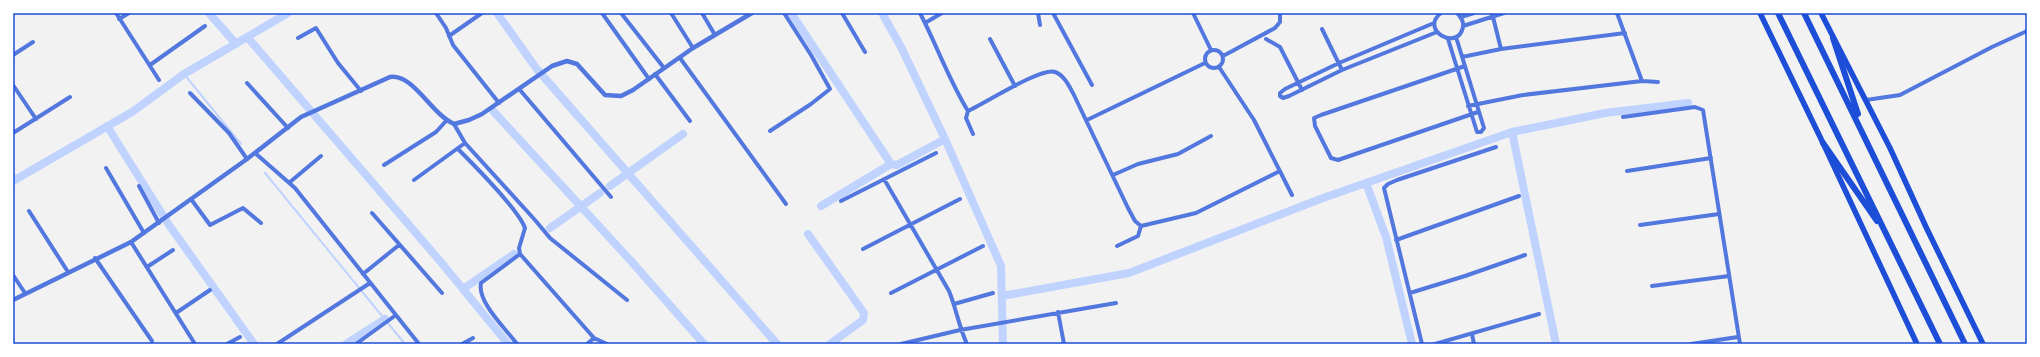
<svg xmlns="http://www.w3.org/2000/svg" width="2040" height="357" font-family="'DejaVu Sans',sans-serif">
<rect width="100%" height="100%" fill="#f2f2f2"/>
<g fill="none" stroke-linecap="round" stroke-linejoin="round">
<path stroke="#bfd3fe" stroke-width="2" d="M184 74 241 144
M265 173 405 344"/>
<path stroke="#bfd3fe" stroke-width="8" d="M209 13 236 44
M497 13 536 68 777 344
M791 13 891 164 897 165 945 139
M882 13 901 47 945 139 1001 266 1003 344
M248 38 440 261 508 344
M494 112 631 261 704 344
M107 126 169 225 254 344
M1512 132 1556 344
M13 181 132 112 184 74 288 13
M1366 183 1386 237 1412 344
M610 186 683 134
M821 206 891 164
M550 228 600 193
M808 234 864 313 863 320 830 344
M463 289 514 254
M1002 296 1129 273 1323 198 1512 132 1605 113 1688 103
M346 344 385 319"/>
<path stroke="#5277de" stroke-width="4" d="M116 13 159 80
M436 13 446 28 453 45 499 103
M602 13 649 79
M621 13 664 68
M671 13 693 48
M702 13 715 35
M842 13 865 52
M920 13C937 46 949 80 968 111
M1038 13 1040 25
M1053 13 1092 85
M1193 13 1211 50
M1441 13C1419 30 1458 52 1463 27 1464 21 1461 17 1457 13
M1492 13 1501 49 1625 33
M1461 17 1474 13
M119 19 129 13
M925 23 942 13
M1434 23 1339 63 1285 89 1280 93V96L1283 98 1289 96 1342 70 1437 32
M1463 26 1504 13
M1322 29 1342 70
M449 36 482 13
M298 38 316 28 338 63 361 91
M990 39 1015 86
M1266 39 1280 47 1302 90
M1448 39 1477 132H1481L1484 128 1456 37
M1205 59a9 9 0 1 1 18 0a9 9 0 1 1-18 0Z
M13 55 33 42
M1223 56 1275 28 1280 22V13
M1462 57 1501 49
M680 58 786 204
M150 65 205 26
M1465 66 1321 115 1314 118 1315 126 1331 158 1338 160 1478 112
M1219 67 1254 120 1292 195
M655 74 690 121
M1642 81 1658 82
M247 83 288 128
M13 85 36 119
M520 90 611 197
M190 93 229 133 247 159
M1866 100 1900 95 1992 47 2027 31
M1468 106 1523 95 1642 81 1617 13
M1623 117 1695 107 1703 110 1740 344
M1087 120 1205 63
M454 124 465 143 535 220 550 238 627 300
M770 131 811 104 830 89 811 55 784 13
M13 133 70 97
M973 134 966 118 968 111C984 104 1041 67 1055 72 1064 75 1069 86 1073 93L1128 208 1135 221 1141 226 1196 213 1280 171
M458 149C474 165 518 209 525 228L519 248 520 254 594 338 587 344
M255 153 295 188 419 344
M384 165 436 132 446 121
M106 168 144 233
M1627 171 1711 158
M1113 175 1138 164 1178 154 1211 136
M884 179 949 291C956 308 959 327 967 344
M414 180 465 143
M290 182 321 156
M139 186 159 223
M191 199 210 225 243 208 261 223
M841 201 936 153
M29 211 68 272
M372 213 442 293
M1640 225 1719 214
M1396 240 1519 196
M131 242 195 344
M1117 246 1138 236 1141 226
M863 249 960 199
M95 258 152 341
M147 267 173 250
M363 274 399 245
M13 275 25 293
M1652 286 1729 276
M891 293 983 246
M1410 293 1465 276 1525 255
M954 304 993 293
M1058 312 1064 344
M176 313 210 290
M1472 334 1474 344
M594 338 607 344
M227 344 240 337
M277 344 370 283
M356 344 396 315
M462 344 473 338
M517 344C506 329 477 302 481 283L520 254
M901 344 960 330 1116 303
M1422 344 1384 188 1388 184 1397 180 1496 147
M1435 344 1539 314
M1691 344 1738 337"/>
<path stroke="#5277de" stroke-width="4.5" d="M13 300 131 242 247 159 301 117 390 77C414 74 430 113 454 124L469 120 482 114 552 66 567 61 577 64 605 95 621 96 633 90 693 48 752 13"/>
<path stroke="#1d4ed8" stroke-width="5.5" d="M1760 13 1823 143 1917 344
M1821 13 1890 148 1926 227 1983 344"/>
<path stroke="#1d4ed8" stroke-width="6" d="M1778 13 1940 344
M1804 13 1965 344
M1833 38 1858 114
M1823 143 1877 221"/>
</g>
<rect width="2040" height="357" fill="none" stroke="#ffffff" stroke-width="28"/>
<rect x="14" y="14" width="2012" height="329" fill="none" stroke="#1d4ed8" stroke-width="1.5"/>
</svg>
